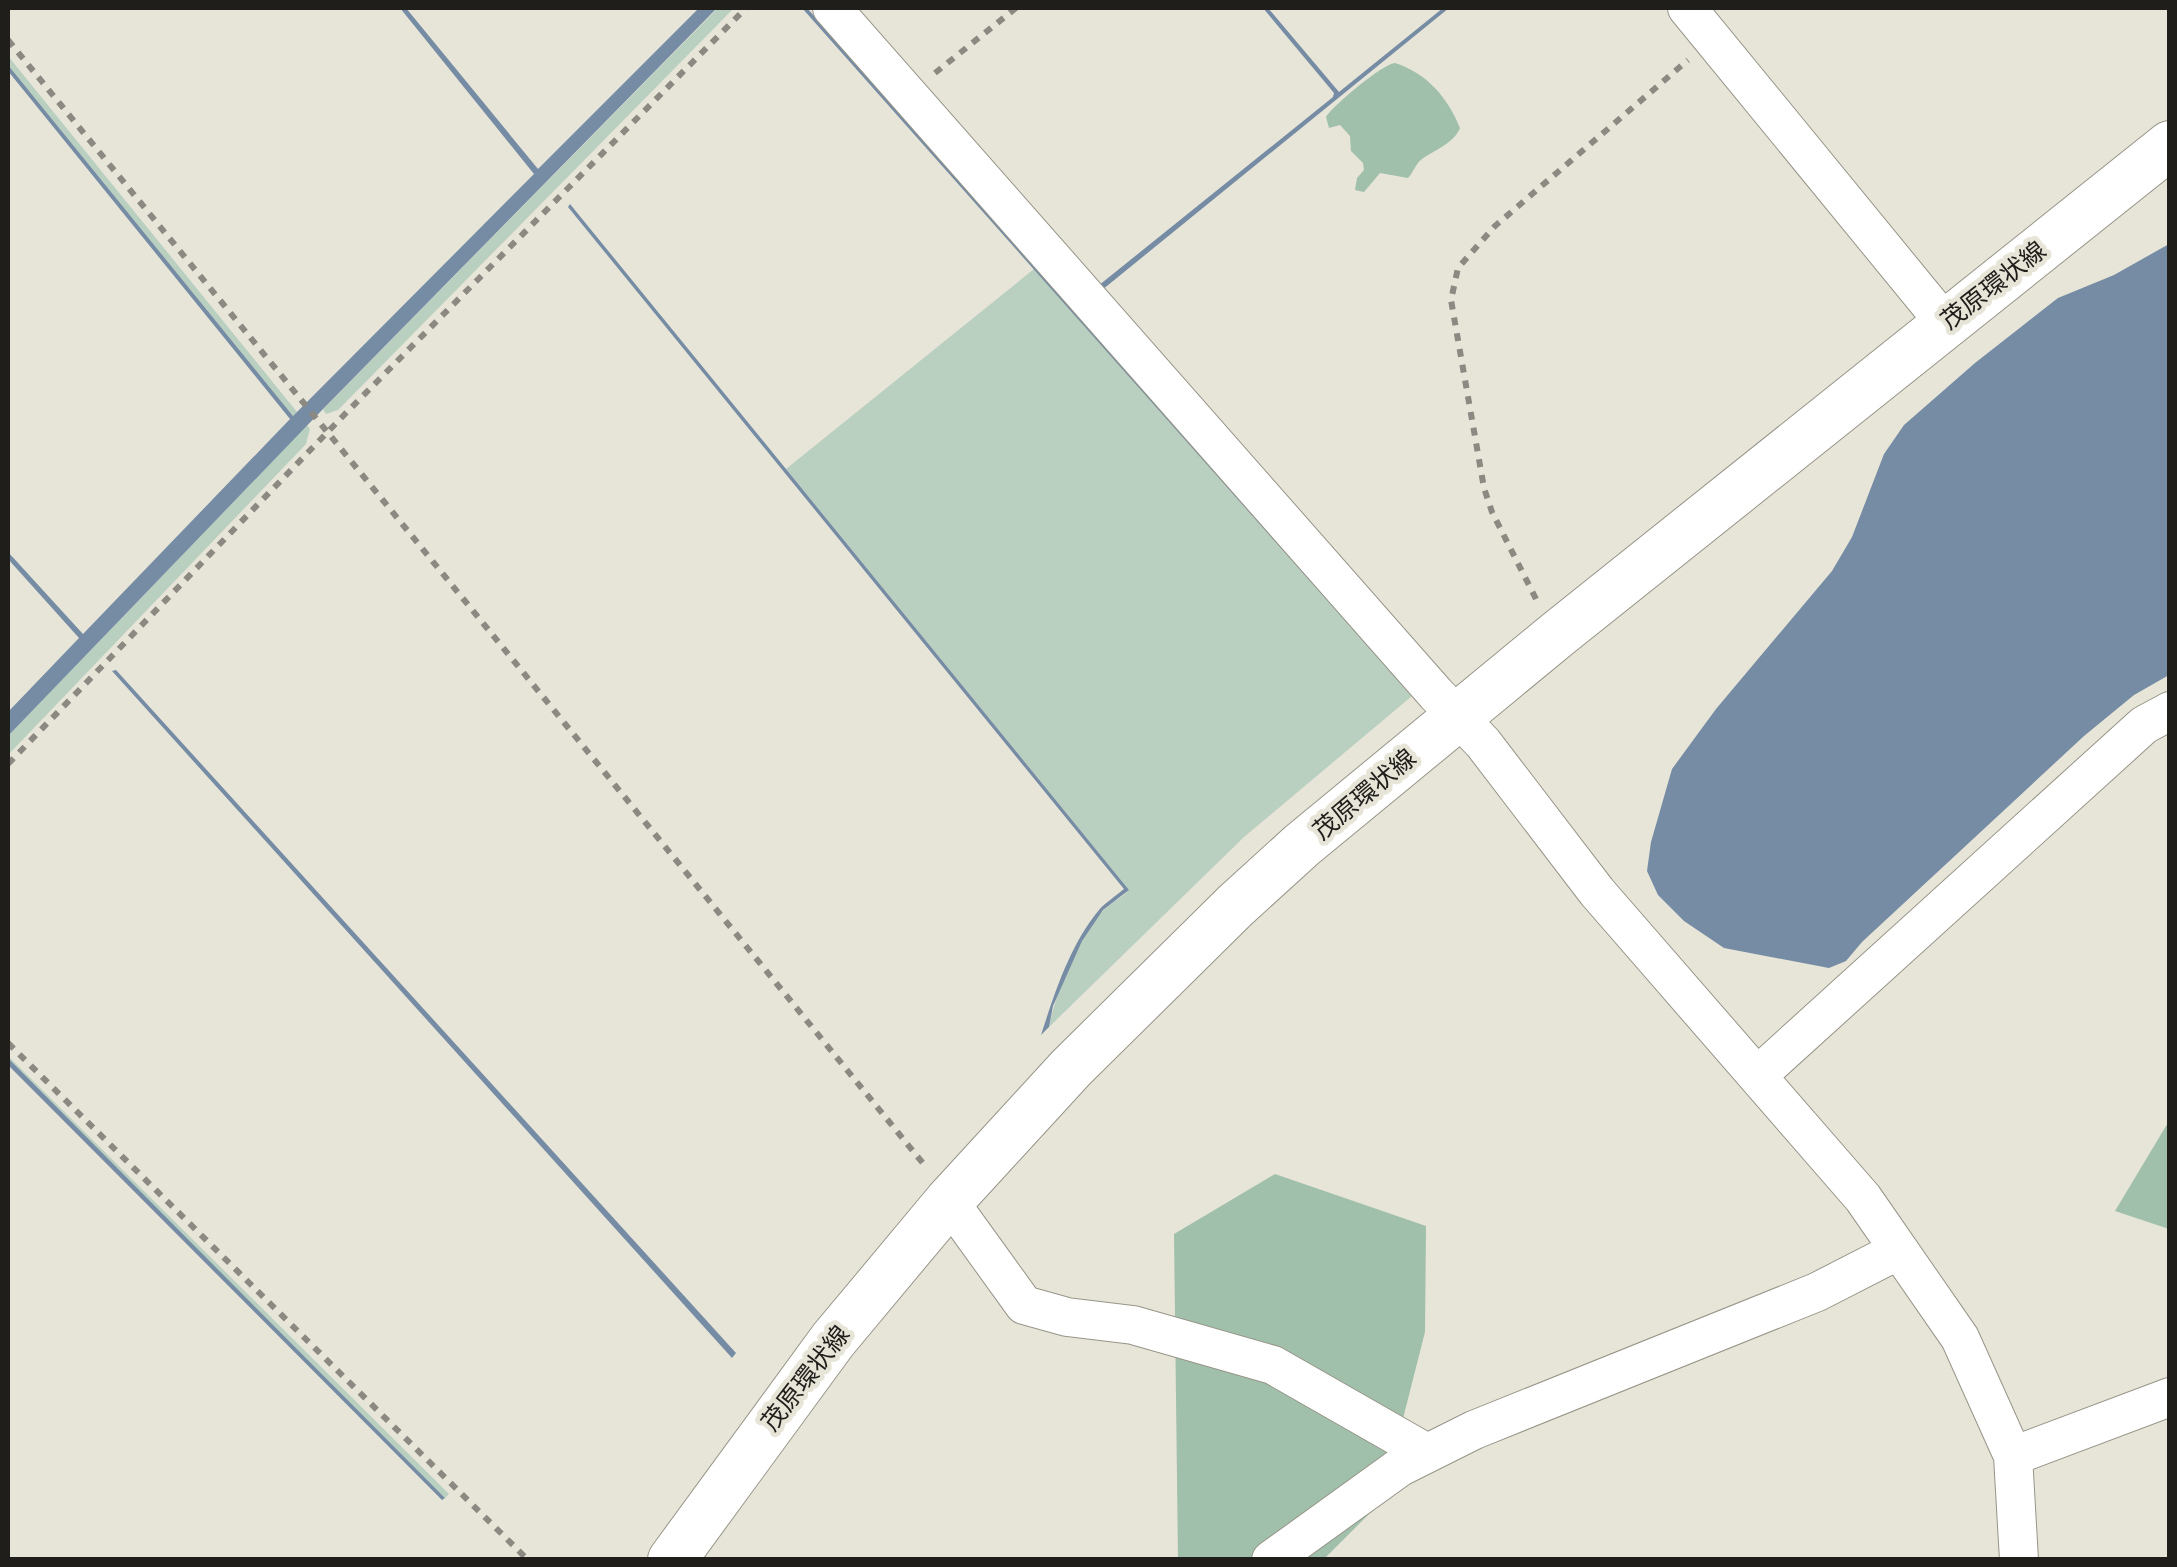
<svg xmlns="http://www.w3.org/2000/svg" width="2177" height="1567" font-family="'Fira Sans Condensed','Noto Sans JP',sans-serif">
<rect width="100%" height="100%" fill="#e7e4d8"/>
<path fill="#b9cfc0" d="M718 8H734L338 410 326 414 323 409Z
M8 56 297 412 293 416 8 65Z
M1034 269 1412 696 1244 837 1049 1027C1056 992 1078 935 1104 910 1112 902 1122 898 1129 890L786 469Z
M307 425 310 429 306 444 8 755V736Z
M8 1056 449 1494 445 1498 8 1058Z"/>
<path fill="#a0c0ab" d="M1395 63C1427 73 1448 98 1460 128 1454 143 1435 150 1422 159 1416 163 1413 173 1408 178L1380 173 1364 192 1355 190 1357 178 1364 170 1363 163 1351 151 1350 136 1340 125 1329 128 1326 117C1333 106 1382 64 1395 63Z
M2169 1121 2170 1229H2169L2115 1211Z
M1275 1174 1426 1226 1425 1332 1382 1501 1324 1559H1178L1174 1234Z"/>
<path fill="#758ca4" d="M400 8H406L538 169 699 8H717L323 409 8 736V712L79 638 8 559V552L83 634 290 419 8 71V65L293 416 534 174Z
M802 8H807L1408 685 1406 689Z
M1263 8H1268L1339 92 1443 8H1449L1102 290 1098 286 1333 97 1334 93Z
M570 204 1129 890 1103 910 1082 941 1053 1006 1049 1027 1041 1035C1055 992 1070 945 1099 910 1106 902 1116 896 1124 889L568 207Z
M2169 244V675L2134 695 2084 736 1862 942 1846 961 1829 968 1724 948 1684 921 1658 895 1647 871 1651 842 1672 769 1716 709 1832 571 1852 537 1884 454 1904 425 1975 363 2058 298 2114 275Z
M116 670 736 1353 732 1358 112 671Z
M8 1058 445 1498 442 1500 439 1497 8 1065Z"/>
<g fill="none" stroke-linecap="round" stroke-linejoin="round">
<defs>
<path id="minor" d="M832 8 1436 694 1483 743 1597 892 1863 1198 1960 1338 2013 1456 2019 1560
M1687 8 1945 323
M1757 1076 2144 725 2170 711
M949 1201 1024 1305 1067 1317 1133 1325 1273 1365 1427 1453
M2013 1456 2170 1397
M1271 1560 1400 1467 1474 1430 1817 1292 1899 1250"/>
<path id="major" d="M672 1560 833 1340 949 1201 1071 1068 1235 906 1302 845 1558 634 2170 145"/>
</defs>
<use href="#minor" stroke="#979589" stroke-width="40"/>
<use href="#major" stroke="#979589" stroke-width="50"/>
<path stroke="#8b8981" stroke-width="6" stroke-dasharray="8 8" stroke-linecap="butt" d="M8 40 926 1167
M935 73 1016 8
M1536 599 1492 512 1484 488 1451 300 1458 268 1495 226 1688 60
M8 764 344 415 746 8
M8 1043 528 1560"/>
<use href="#minor" stroke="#fff" stroke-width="38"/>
<use href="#major" stroke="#fff" stroke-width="48"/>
</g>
<g text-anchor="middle" stroke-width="9" stroke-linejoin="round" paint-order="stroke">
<g font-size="25" fill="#1f1e1a" stroke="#e7e4d8">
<text transform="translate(1993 285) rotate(-38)" y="9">茂原環状線</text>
<text transform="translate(1364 794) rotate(-40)" y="9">茂原環状線</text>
<text transform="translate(805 1378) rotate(-52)" y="9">茂原環状線</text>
</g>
</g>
<rect width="2177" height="1567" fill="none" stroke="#1f1e1a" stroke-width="20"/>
</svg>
